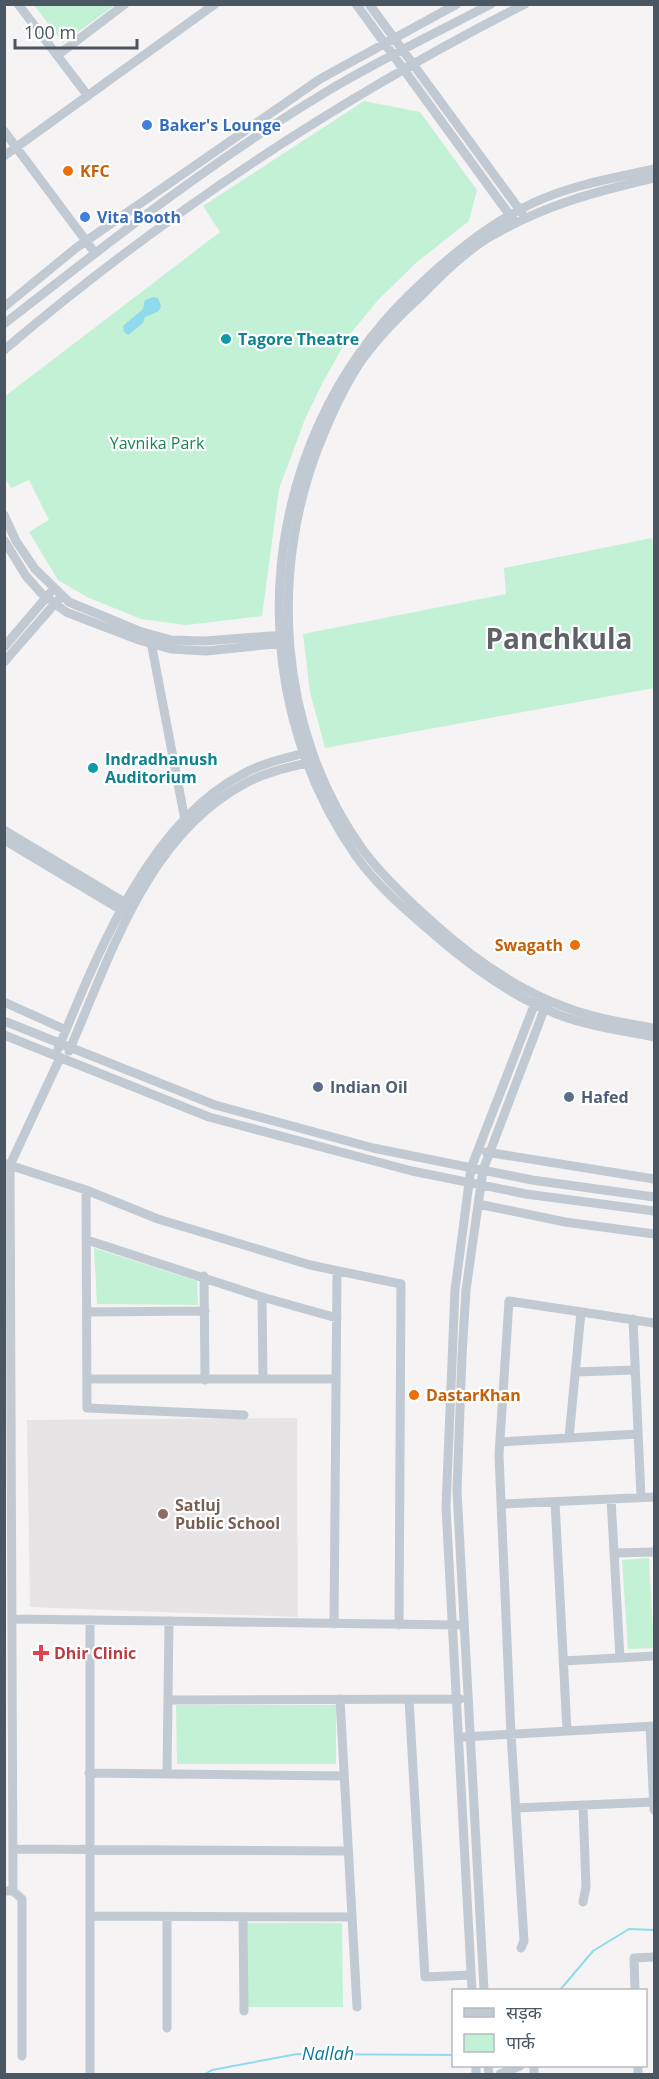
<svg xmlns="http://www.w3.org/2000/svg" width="659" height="2079" font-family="'Open Sans','Noto Sans Devanagari',sans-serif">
<rect width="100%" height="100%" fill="#f5f3f3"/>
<path fill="#e6e4e5" d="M297 1418 298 1617 30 1607 27 1420Z"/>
<path fill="#c3f1d5" d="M34 5H115L63 43Z
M364 101 420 112 477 190 469 221 417 262 378 300 350 334 323 382 305 419 279 489 262 616 186 625 141 619 87 597 58 580 29 532 49 520 29 480 11 488 5 478 4 397 220 232 203 206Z
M652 538 654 550V688L325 748 310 692 303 634 506 594 504 568Z
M94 1248 197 1281 198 1305 97 1304Z
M649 1558 654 1648 628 1649 622 1560Z
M176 1705H336V1764H177Z
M247 1923H342L343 2007H248Z"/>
<path fill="#90daee" d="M153 297 158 298 161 306 159 311 145 317 143 323 128 335 124 332 123 326 143 309 145 300Z"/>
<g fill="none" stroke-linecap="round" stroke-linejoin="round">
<path stroke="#90daee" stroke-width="2" d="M560 1990 593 1951 629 1929 654 1930
M205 2074 212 2070 297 2054 454 2055"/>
<path stroke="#c1cad2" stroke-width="9" d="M18 4 88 96
M356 4 514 221
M369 4 522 213
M58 55 125 4
M4 131 95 253
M4 156 215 4
M654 169C614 178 571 185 533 203 486 225 445 260 408 296 259 443 236 684 356 856 378 887 407 911 436 936 473 968 515 999 562 1016 591 1027 625 1031 654 1037
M654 178C593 192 542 206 488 238 462 254 439 278 418 299 398 317 380 336 364 357 347 381 335 407 324 433 267 567 277 730 363 850 384 878 410 902 436 925 474 959 516 989 565 1007 593 1018 625 1023 654 1028
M4 307 76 248 320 79 457 4
M4 324C108 243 213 160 326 92 379 60 436 33 491 4
M4 350C164 214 338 99 525 4
M4 515 16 541 35 569 69 602 139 631 171 640 205 641 283 635
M4 540 26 576 42 594 66 612 139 640 171 649 206 651 284 643
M151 642 185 820
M4 647 50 593
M4 662 58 600
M4 830 131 906
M4 840 126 913
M4 1002 66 1030
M4 1021 215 1105 373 1148 532 1180 654 1197
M4 1035 209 1117 412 1171 526 1194 654 1211
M58 1049C97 955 149 822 243 774 262 763 286 758 308 752
M69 1051C111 955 147 835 246 783 266 772 290 767 311 762
M486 1152 654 1179
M6 1164 86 1190 158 1219 310 1265 401 1284 399 1625
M86 1190 87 1408 244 1415
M478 1204 565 1222 654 1234
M87 1240 262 1297 337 1318
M204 1276 205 1380
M262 1297 263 1379
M87 1312 205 1311
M633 1319 641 1497
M575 1372 635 1370
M87 1379H336
M569 1438 581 1312
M500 1442 638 1434
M611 1499 620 1658
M555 1502 567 1731
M502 1504 654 1497
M614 1553 654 1552
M13 1619 458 1625
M334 1624 337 1271
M563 1661 654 1656
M340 1699 357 2007
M409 1699 425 1977 471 1975
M169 1700 460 1699
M650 1726 654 1810
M464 1737 654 1726
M89 1773 343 1776
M167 1774 169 1621
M516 1808 654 1802
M13 1849 347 1851
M4 1891H13L22 1899V2056
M13 1891 10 1165 60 1058
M583 1902 586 1887 583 1805
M90 1916 352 1917
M243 1917 244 2011
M521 1948 524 1941 511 1734 499 1455 509 1301 654 1323
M472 1990 446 1507 455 1290 471 1168 537 998
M484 1990 457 1491 462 1355 466 1290 483 1170 547 1002
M635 1990 634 1958 654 1957
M167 2028V1917
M476 2066V2074
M488 2066 489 2074
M534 2066V2074
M638 2066V2074
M90 2074V1620
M500 2074 520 2066"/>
</g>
<g fill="#3f7fe0" stroke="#fff" stroke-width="2">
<circle cx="147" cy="125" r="6"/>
<circle cx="85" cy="217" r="6"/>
</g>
<g fill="#e8710a" stroke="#fff" stroke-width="2">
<circle cx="68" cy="171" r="6"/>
<circle cx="575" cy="945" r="6"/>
<circle cx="414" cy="1395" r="6"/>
</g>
<g fill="#0f9aa8" stroke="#fff" stroke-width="2">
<circle cx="226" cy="339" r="6"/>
<circle cx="93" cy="768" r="6"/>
</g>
<g fill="#5c6f8a" stroke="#fff" stroke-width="2">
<circle cx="318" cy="1087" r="6"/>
<circle cx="569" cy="1097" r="6"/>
</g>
<circle fill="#8d6e63" stroke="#fff" stroke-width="2" cx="163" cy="1514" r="6"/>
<path fill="#e0444e" stroke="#fff" stroke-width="2" d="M38 1644h6v6h6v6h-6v6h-6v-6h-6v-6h6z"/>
<g text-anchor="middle" stroke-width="4.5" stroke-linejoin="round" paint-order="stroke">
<g font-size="16" font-weight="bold" fill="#366cbe" stroke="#fff" text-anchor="start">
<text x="159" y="131">Baker's Lounge</text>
<text x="97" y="223">Vita Booth</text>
</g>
<g font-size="16" font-weight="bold" fill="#c56008" stroke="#fff" text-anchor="start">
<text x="80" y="177">KFC</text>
<text x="563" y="951" text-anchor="end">Swagath</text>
<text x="426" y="1401">DastarKhan</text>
</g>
<g font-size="16" font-weight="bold" fill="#0d838f" stroke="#fff" text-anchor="start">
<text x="238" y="345">Tagore Theatre</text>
<text x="105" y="765">Indradhanush<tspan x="105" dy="18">Auditorium</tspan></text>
</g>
<g font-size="16" fill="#17864f" stroke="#fff">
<text x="157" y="449">Yavnika Park</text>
</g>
<g font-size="16" font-weight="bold" fill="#4e5e75" stroke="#fff" text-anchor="start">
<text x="330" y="1093">Indian Oil</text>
<text x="581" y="1103">Hafed</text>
</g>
<g font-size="16" font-weight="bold" fill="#785e54" stroke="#fff" text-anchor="start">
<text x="175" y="1511">Satluj<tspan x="175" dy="18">Public School</tspan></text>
</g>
<g font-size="16" font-weight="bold" fill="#be3a42" stroke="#fff" text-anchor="start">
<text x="54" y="1659">Dhir Clinic</text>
</g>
<g font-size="18" font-style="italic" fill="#0c7c9b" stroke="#fff">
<text x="328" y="2060">Nallah</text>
</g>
<g font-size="28" font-weight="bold" fill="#5f6368" stroke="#fff">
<text x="559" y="649">Panchkula</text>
</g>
</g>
<rect width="659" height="2079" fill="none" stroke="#4a5661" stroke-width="12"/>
<rect x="452" y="1989" width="195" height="78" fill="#ffffff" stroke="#b7bbc0" stroke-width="1.5"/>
<rect x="464" y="2008" width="30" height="9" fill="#c1cad2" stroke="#b7bbc0" stroke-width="1.5"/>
<text x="506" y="2019" font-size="18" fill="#4a5661">सड़क</text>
<rect x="464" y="2034" width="30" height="18" fill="#c3f1d5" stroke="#b7bbc0" stroke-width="1.5"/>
<text x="506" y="2049" font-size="18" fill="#4a5661">पार्क</text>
<path d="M15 39v9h122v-9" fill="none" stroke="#4a5661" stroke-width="3"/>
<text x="24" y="39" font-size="18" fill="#4a5661" stroke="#ffffff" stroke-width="4.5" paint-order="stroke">100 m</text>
</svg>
